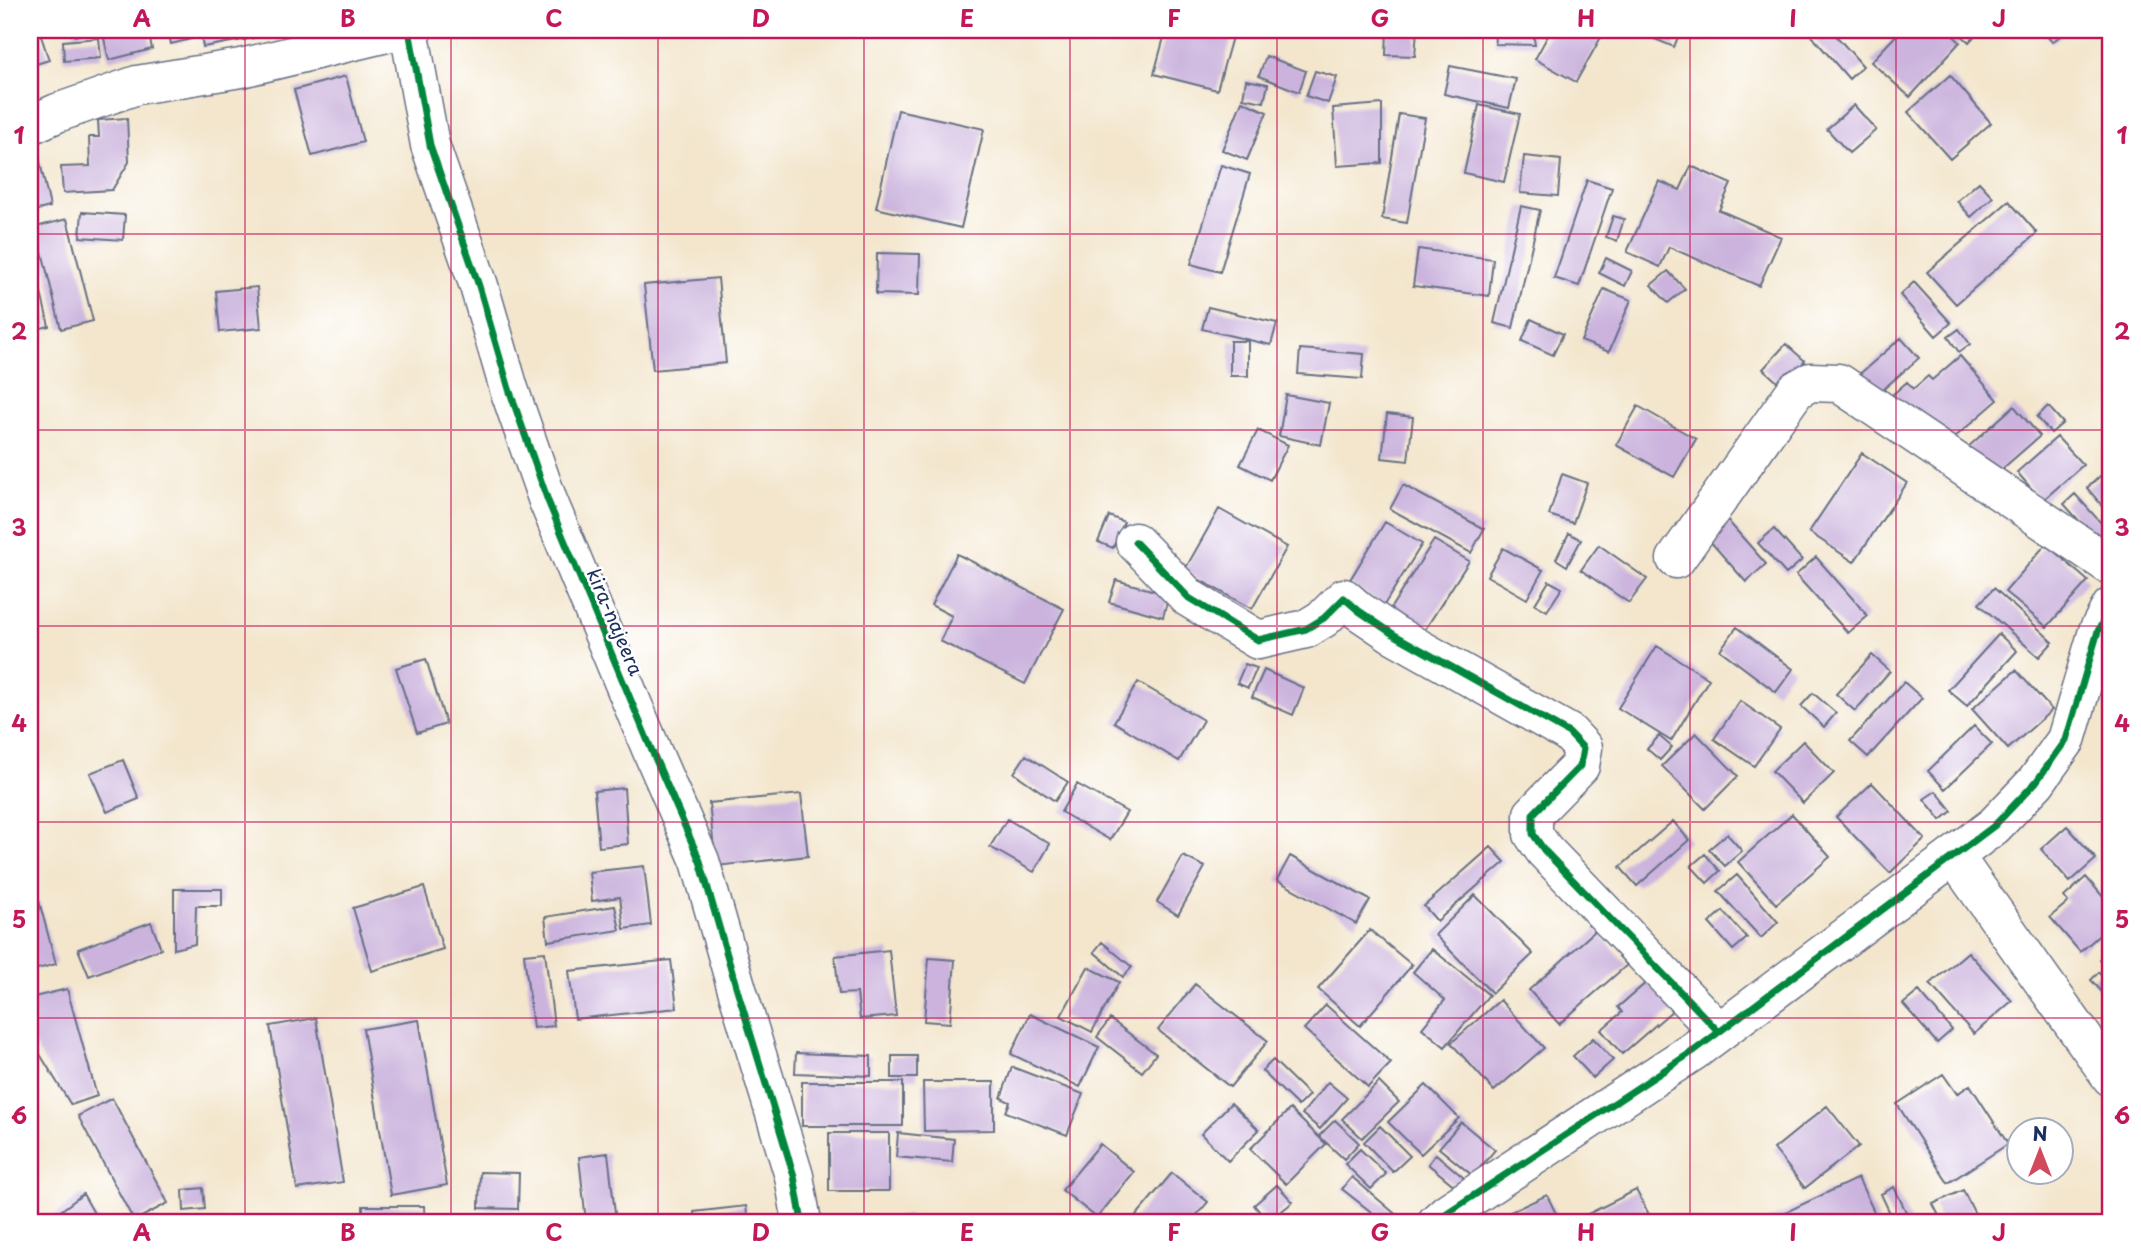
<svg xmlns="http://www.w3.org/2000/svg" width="2141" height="1252" font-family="'Playpen Sans',sans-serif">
<rect width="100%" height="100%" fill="#fff"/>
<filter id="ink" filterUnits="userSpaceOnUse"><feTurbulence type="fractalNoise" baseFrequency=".0143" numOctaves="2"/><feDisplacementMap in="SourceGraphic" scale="14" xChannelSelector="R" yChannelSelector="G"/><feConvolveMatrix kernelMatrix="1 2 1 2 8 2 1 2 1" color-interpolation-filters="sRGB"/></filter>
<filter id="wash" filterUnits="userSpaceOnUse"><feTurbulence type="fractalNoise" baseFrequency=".00686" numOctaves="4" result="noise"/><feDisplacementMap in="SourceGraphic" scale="28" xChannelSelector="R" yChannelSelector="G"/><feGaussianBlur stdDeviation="1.57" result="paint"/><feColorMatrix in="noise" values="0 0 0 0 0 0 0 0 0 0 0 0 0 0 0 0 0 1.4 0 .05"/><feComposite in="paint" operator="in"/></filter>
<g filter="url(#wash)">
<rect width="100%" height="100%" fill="#f3e6cd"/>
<g id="blocks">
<path fill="#cbb3dd" d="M30 30H39L49 60 30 66Z
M73 30H91L75 36Z
M102 30H148L152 49 109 60Z
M168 30H189L191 39 171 44Z
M200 30H275L276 34 203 47Z
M1166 30H1204L1232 37 1217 90 1154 74Z
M1387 30H1417L1415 56 1386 55Z
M1494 30H1547L1543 36 1533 33 1535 45 1495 44Z
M1551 30H1605L1576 82 1535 59Z
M1633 30H1681L1674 47Z
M1814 30H1831L1863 66 1849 79 1810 34Z
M1901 30H1947L1960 42 1910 97 1871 62Z
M1956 30H1980L1969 42Z
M2042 30H2069L2052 42Z
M99 38 101 58 64 61 63 41Z
M1266 56 1306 71 1299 92 1259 76Z
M1450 66 1516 79 1509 108 1444 94Z
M1315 71 1337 77 1328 103 1306 96Z
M1950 75 1991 123 1950 159 1908 112Z
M346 76 363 142 312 156 294 90Z
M1246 80 1268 84 1264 102 1243 98Z
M1242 101 1267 112 1247 160 1222 150Z
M1382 104V163L1337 166 1333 108Z
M1479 105 1520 114 1504 182 1464 173Z
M1854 105 1876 130 1849 153 1827 129Z
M898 110 984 129 961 228 876 208Z
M1399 114 1425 118 1407 223 1382 219Z
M127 118 129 162 112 190 63 193 61 167 90 166 89 137H99L98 120Z
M38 153 50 207 30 212V155Z
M1524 156 1561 160 1558 196 1520 193Z
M1221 165 1250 174 1220 272 1191 264Z
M1691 166 1731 184 1719 210 1781 237 1759 286 1669 247 1660 267 1627 252 1659 181 1680 190Z
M1587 180 1612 188 1579 286 1554 278Z
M1979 182 1993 197 1971 217 1957 201Z
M2009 201 2037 233 1956 304 1927 272Z
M1521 206 1540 210 1513 328 1494 323Z
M82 212 125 215 123 240 80 237Z
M1613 216 1624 219 1617 241 1606 237Z
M67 219 93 321 61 329 36 227Z
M30 247 49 326 30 331Z
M1418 249 1493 259 1489 296 1413 286Z
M877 253 920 254 919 295 876 294Z
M1606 258 1632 271 1625 286 1599 273Z
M1668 271 1685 289 1668 303 1651 285Z
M718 278 726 363 653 370 644 285Z
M1914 282 1951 323 1936 336 1900 295Z
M257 287 261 328 220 332 216 291Z
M1604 289 1631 300 1609 352 1581 341Z
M1208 307 1277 323 1271 345 1202 329Z
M1531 319 1563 334 1553 355 1522 341Z
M1959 329 1970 344 1959 352 1948 337Z
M1901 338 1919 358 1873 398 1855 378Z
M1230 341H1248V376H1230Z
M1786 344 1805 361 1782 386 1763 369Z
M1300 349 1364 354 1362 379 1298 374Z
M1960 356 1998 400 1940 450 1892 395 1907 382 1913 389 1928 376 1932 380Z
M1286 395 1329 403 1321 445 1279 436Z
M1638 406 1696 439 1674 477 1616 445Z
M2014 406 2040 436 1994 476 1968 447Z
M2048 406 2063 423 2051 433 2037 417Z
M1387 414 1413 417 1408 461 1382 458Z
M1258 430 1288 445 1270 480 1240 465Z
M2057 437 2083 465 2042 501 2017 472Z
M1862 453 1907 483 1854 562 1809 532Z
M2111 466V516L2087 488Z
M1562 474 1587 483 1573 523 1549 515Z
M1403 485 1484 529 1471 553 1390 509Z
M2075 494 2110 533 2099 543 2064 504Z
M1219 509 1287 547 1252 609 1184 571Z
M1721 513 1766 564 1746 582 1701 531Z
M1109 516 1124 522 1113 548 1098 542Z
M1385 522 1422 544 1384 605 1348 583Z
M1774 529 1802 560 1786 574 1758 543Z
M1569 533 1581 540 1567 566 1556 559Z
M1434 540 1469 561 1424 631 1390 609Z
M2046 544 2088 581 2047 627 2005 592Z
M1599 545 1647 579 1629 603 1581 570Z
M1503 548 1543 570 1527 599 1487 576Z
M957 554 1064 609 1025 684 940 641 952 616 931 605Z
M1816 557 1868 616 1848 633 1796 575Z
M1116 580 1169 595 1163 617 1109 602Z
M1549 581 1562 588 1547 611 1535 604Z
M1994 588 2053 642 2039 657 1979 604Z
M1737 627 1793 669 1776 692 1720 650Z
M1999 634 2017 651 1967 706 1948 690Z
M1657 646 1709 679 1671 741 1618 708Z
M1872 655 1890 671 1855 711 1836 694Z
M426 659 446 724 417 733 396 668Z
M1245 664 1257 668 1248 688 1237 683Z
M1264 670 1304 688 1293 715 1252 697Z
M2016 670 2052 710 2008 749 1972 709Z
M1138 682 1203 720 1179 761 1114 722Z
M1904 682 1922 698 1868 757 1850 741Z
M1813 693 1836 713 1824 727 1801 706Z
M1740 701 1780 729 1754 766 1714 739Z
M1974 726 1992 744 1945 789 1928 771Z
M1696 733 1738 776 1705 809 1662 766Z
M1659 736 1672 747 1660 760 1647 749Z
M1803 741 1834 773 1803 803 1772 771Z
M1026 755 1068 782 1055 801 1014 773Z
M123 760 139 799 107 812 90 773Z
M1872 783 1925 839 1890 873 1836 817Z
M1077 784 1127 812 1110 840 1061 812Z
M624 788 628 844 599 847 594 791Z
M1936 791 1952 811 1941 820 1924 799Z
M801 794 808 856 716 866 709 803Z
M1792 814 1830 857 1776 904 1738 862Z
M1007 819 1050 844 1034 872 990 847Z
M1673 821 1689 840 1637 886 1620 867Z
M2067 826 2096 859 2070 882 2041 849Z
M1727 834 1742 851 1725 866 1709 849Z
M1491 847 1505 862 1437 921 1424 906Z
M1705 854 1720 871 1707 883 1691 866Z
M1183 856 1205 867 1178 915 1157 902Z
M1290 856 1370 900 1356 924 1277 880Z
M644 866 651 925 624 929 620 897 592 901 589 872Z
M1737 875 1778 922 1761 938 1718 891Z
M2086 877 2111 906V925L2080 952 2050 917 2068 902 2064 897Z
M424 887 443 949 372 971 353 908Z
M174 889H222V906H196L195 944 174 949Z
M1475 895 1533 954 1492 993 1435 935Z
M39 901 56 964 30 971V903Z
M615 906 620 930 548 941 545 917Z
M1723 911 1747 938 1733 950 1709 923Z
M151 922 161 949 89 976 78 949Z
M1370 930 1412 965 1360 1026 1318 989Z
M1596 930 1627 965 1559 1024 1529 990Z
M1102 942 1132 967 1123 977 1094 952Z
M1432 949 1489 995 1445 1047 1422 1028 1445 1000 1413 972Z
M889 950 896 1016 860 1019 857 993 839 994 835 956Z
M2111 950V972L2100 960Z
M545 952 554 1026 533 1028 524 954Z
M1968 952 2012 1001 1974 1034 1930 984Z
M929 958 955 960 950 1023 924 1021Z
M671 960 677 1008 575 1019 569 971Z
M1088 967 1119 982 1092 1032 1061 1016Z
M2099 972 2111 985V988L2104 994 2091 980Z
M1647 982 1673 1010 1622 1054 1601 1030 1622 1012 1618 1007Z
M1195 984 1268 1041 1230 1087 1158 1030Z
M67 989 97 1096 71 1105 30 1038V998Z
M1919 991 1952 1030 1937 1043 1903 1004Z
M1500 1000 1544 1048 1494 1091 1451 1043Z
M1326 1005 1391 1063 1368 1087 1304 1029Z
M1030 1014 1099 1047 1080 1087 1011 1054Z
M316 1018 343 1182 297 1189 270 1026Z
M1110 1019 1156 1054 1142 1072 1097 1037Z
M419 1020 447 1185 391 1195 363 1029Z
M1593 1038 1613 1060 1593 1078 1573 1056Z
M796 1053 871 1056V1076L795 1073Z
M892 1056H917V1078H892Z
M1273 1060 1309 1095 1298 1106 1262 1071Z
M1012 1067 1083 1094 1067 1135 1006 1112 1010 1102 1001 1098Z
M1943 1074 1957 1094 1970 1085 2008 1144 1948 1183 1897 1104Z
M802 1082H903V1126H802Z
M923 1082H994V1130L924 1131Z
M1328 1082 1347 1098 1320 1129 1302 1114Z
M1379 1082 1399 1102 1362 1138 1342 1119Z
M1426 1085 1459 1118 1421 1154 1388 1122Z
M112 1098 168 1203 134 1221 78 1116Z
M1231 1103 1259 1130 1228 1161 1201 1134Z
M1827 1106 1859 1146 1805 1188 1774 1149Z
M1290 1109 1326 1144 1286 1184 1250 1149Z
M1335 1120 1359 1143 1344 1159 1319 1136Z
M1461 1122 1495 1150 1473 1176 1439 1148Z
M1380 1126 1410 1156 1393 1172 1364 1142Z
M829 1133H889V1191H829Z
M898 1133 954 1139 952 1162 896 1157Z
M1100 1144 1134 1172 1097 1218 1062 1190Z
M1360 1149 1386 1174 1371 1189 1345 1164Z
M608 1153 616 1222H586L579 1157Z
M1436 1154 1464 1178 1456 1187 1428 1164Z
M480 1172 519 1173 518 1209 479 1208Z
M1172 1173 1208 1202 1191 1222H1131Z
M1352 1177 1400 1218 1396 1222H1384L1342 1189Z
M1858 1178 1879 1222H1765Z
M1277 1185 1293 1202 1268 1222 1254 1205Z
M1894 1187 1911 1222H1894L1881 1194Z
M203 1188 205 1209 184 1211 183 1190Z
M1636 1190 1653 1222H1585L1582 1217Z
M1963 1190 1977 1218 1969 1222H1942L1933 1204Z
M83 1194 99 1222H46Z
M1547 1195 1560 1222H1489Z
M363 1206H424L425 1222H363Z
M746 1206 748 1222H695L694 1212Z
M909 1215 910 1222H872L871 1221Z
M945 1216 966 1221V1222H943Z"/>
</g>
</g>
<g filter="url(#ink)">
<use href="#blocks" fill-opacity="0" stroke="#676f85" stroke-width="2"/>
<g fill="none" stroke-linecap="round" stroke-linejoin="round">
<defs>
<path id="street" d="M30 125 57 113 137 85 241 68 399 30
M1135 542 1189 598 1258 640 1306 629 1324 618 1344 598 1359 611 1393 634 1569 733 1583 748 1580 766 1533 814V834L1544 850 1719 1032
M1676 559 1796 390 1810 382 1839 383 2111 566
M1954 856 2111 1077
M1437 1222 1447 1213 1695 1050 1994 826 2036 782 2066 740 2098 631 2111 607"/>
<path id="secondary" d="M409 30 430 145 479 286 509 389 548 501 652 751 700 861 736 986 794 1176 802 1222"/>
</defs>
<use href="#street" stroke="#676f85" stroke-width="41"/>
<use href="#secondary" stroke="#676f85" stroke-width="41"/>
<use href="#street" stroke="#fff" stroke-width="38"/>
<use href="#secondary" stroke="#fff" stroke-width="38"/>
<defs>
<path id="cycleway" d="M409 30 430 145 479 286 509 389 548 501 652 751 700 861 736 986 794 1176 802 1222
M1135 542 1189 598 1258 640 1306 629 1324 618 1344 598 1359 611 1393 634 1569 733 1583 748 1580 766 1533 814V834L1544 850 1719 1032
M1437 1222 1447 1213 1695 1050 1994 826 2036 782 2066 740 2098 631 2111 607"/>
</defs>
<use href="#cycleway" stroke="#fff" stroke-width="11"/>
<use href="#cycleway" stroke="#00873e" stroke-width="7"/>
</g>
</g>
<path fill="none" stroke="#c2185b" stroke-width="2" stroke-opacity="0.55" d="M245 30V1222M451 30V1222M658 30V1222M864 30V1222M1070 30V1222M1277 30V1222M1483 30V1222M1690 30V1222M1896 30V1222M30 234H2111M30 430H2111M30 626H2111M30 822H2111M30 1018H2111"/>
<g text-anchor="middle" stroke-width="5" stroke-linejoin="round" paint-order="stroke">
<g font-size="19" fill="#1b2f5e" stroke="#fff">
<text transform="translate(615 622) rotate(67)" y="7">kira-najeera</text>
</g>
</g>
<rect width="2141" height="1252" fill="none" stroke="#fff" stroke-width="77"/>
<g transform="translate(2040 1151)"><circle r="33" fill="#ffffff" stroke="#a4acbf" stroke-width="2"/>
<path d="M0-5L12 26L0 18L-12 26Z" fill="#d1495b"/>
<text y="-10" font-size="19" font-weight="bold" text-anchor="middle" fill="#1b2f5e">N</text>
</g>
<rect x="38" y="38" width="2064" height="1176" fill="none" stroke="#c2185b" stroke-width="2.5"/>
<g font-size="23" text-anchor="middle" font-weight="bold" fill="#c2185b">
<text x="142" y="27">A</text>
<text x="348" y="27">B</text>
<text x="554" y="27">C</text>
<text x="761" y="27">D</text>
<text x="967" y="27">E</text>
<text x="1174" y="27">F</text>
<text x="1380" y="27">G</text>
<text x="1586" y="27">H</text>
<text x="1793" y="27">I</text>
<text x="1999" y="27">J</text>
<text x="19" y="144">1</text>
<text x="2122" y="144">1</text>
<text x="19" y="340">2</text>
<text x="2122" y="340">2</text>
<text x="19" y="536">3</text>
<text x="2122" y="536">3</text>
<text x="19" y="732">4</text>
<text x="2122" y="732">4</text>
<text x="19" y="928">5</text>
<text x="2122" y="928">5</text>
<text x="19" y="1124">6</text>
<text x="2122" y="1124">6</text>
<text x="142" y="1241">A</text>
<text x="348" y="1241">B</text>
<text x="554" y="1241">C</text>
<text x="761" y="1241">D</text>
<text x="967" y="1241">E</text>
<text x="1174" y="1241">F</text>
<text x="1380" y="1241">G</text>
<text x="1586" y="1241">H</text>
<text x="1793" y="1241">I</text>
<text x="1999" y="1241">J</text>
</g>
</svg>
